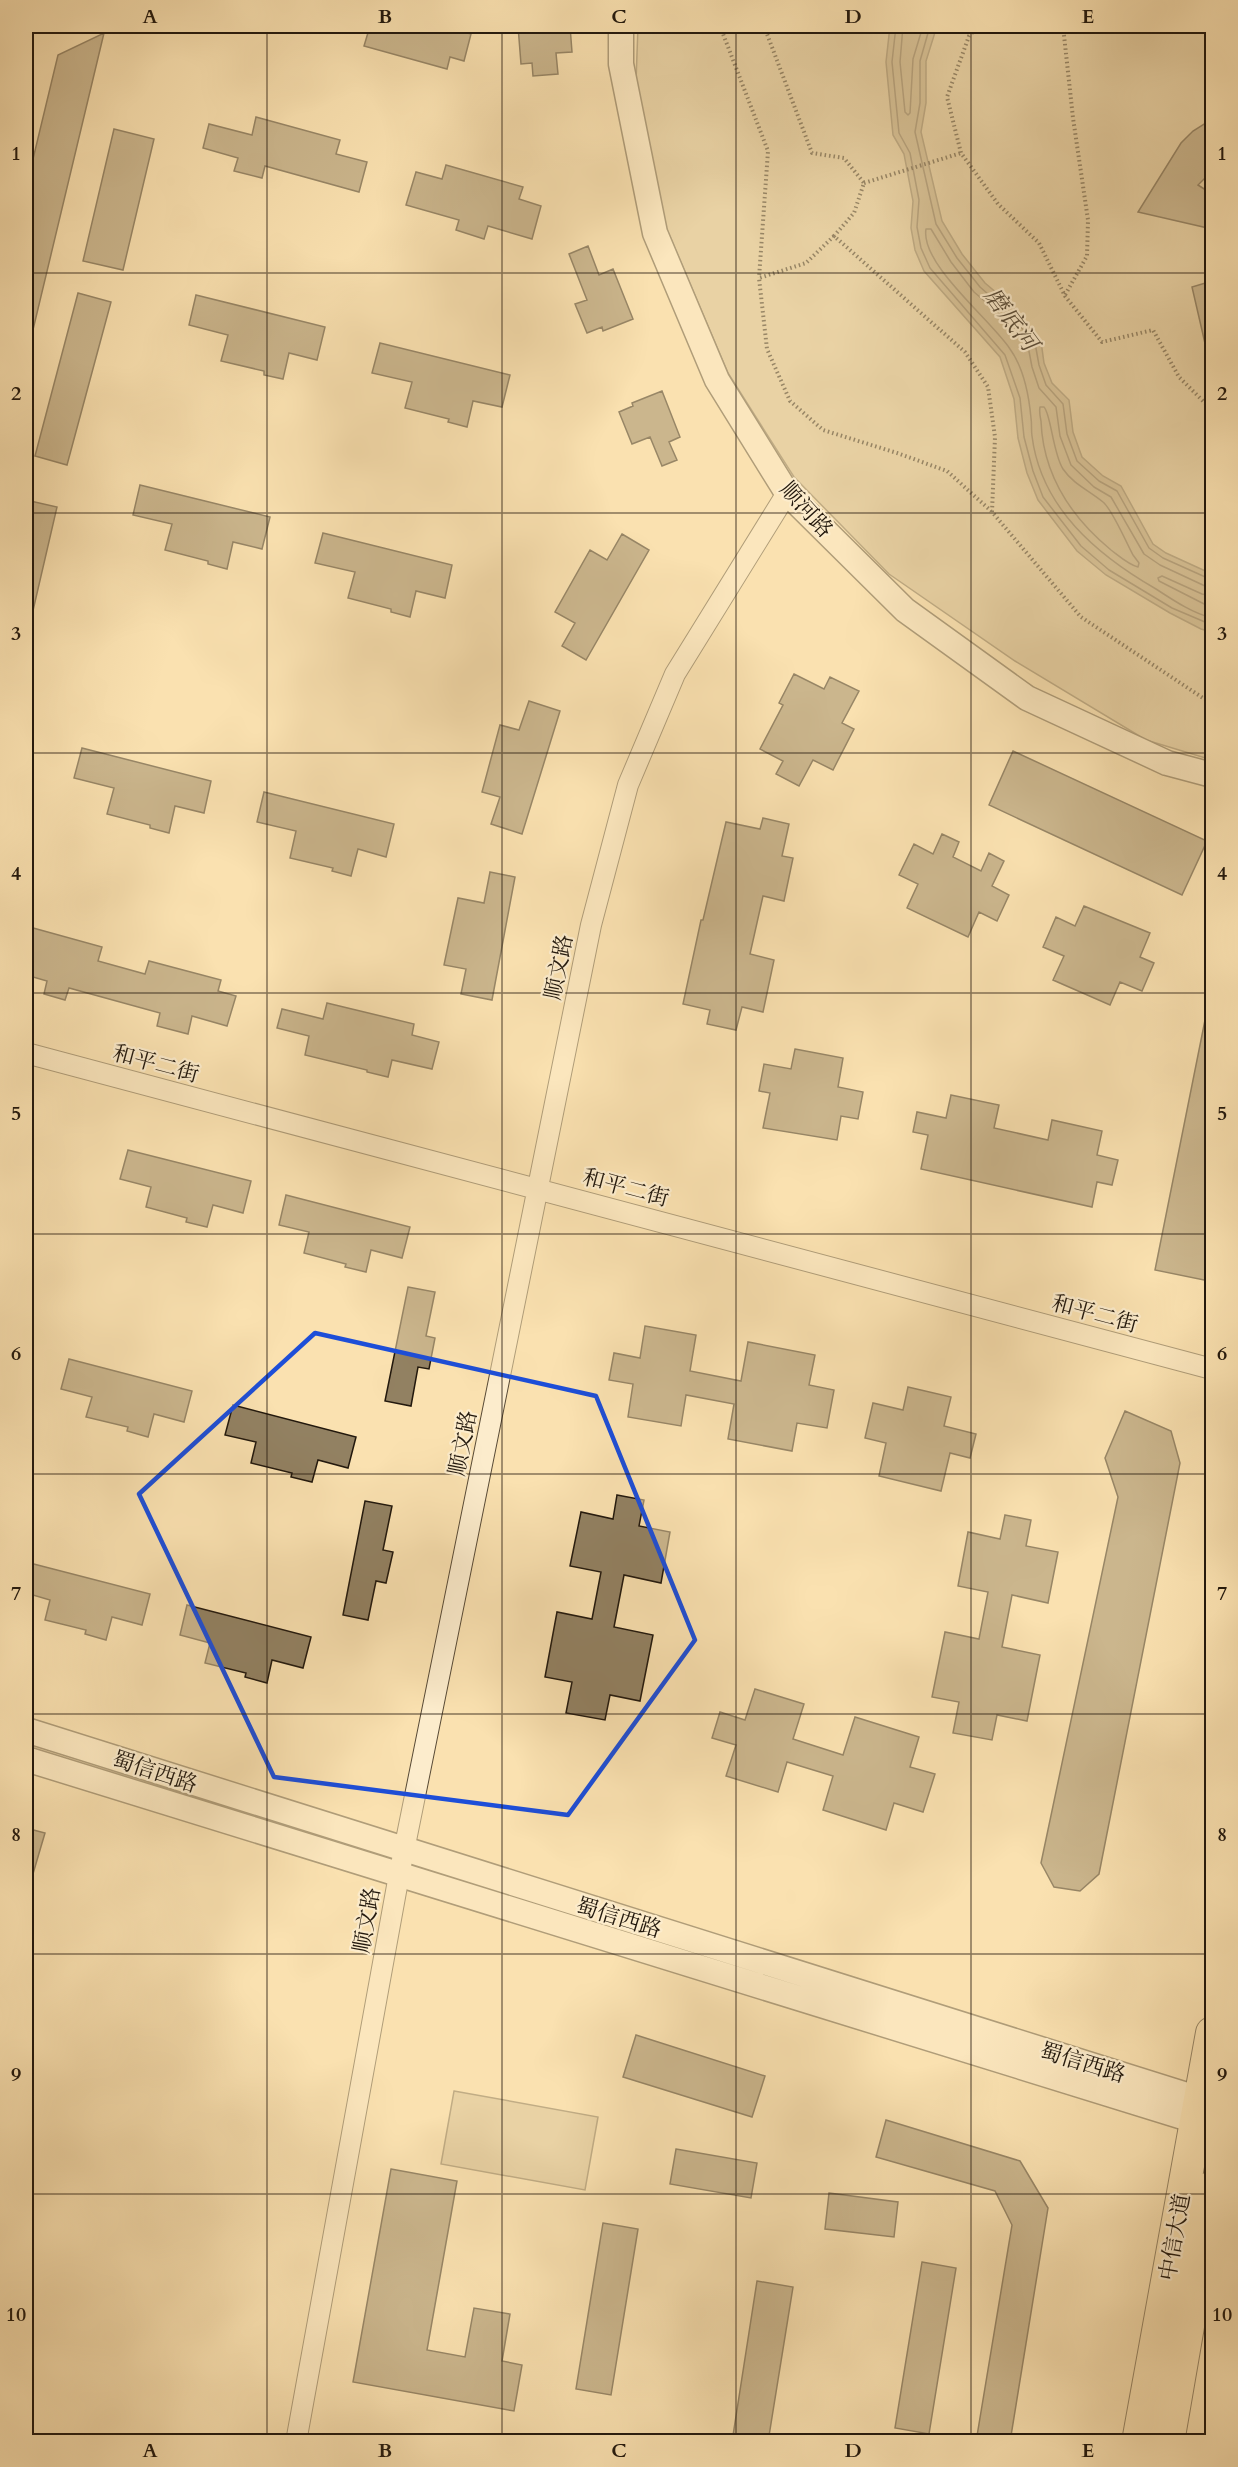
<svg xmlns="http://www.w3.org/2000/svg" width="1238" height="2467" font-family="Cardo,'Noto Serif SC',serif">
<rect width="100%" height="100%" fill="#fae1b0"/>
<filter id="stains"><feTurbulence type="fractalNoise" baseFrequency=".00333" numOctaves="4"/><feColorMatrix values="0 0 0 0 .2 0 0 0 0 .09 0 0 0 0 .02 0 0 0 .5 -.17"/></filter>
<radialGradient id="worn" r=".72"><stop offset=".6" stop-color="#630" stop-opacity="0"/><stop offset="1" stop-color="#630" stop-opacity=".3"/></radialGradient>
<path fill="#d5bf94" stroke="#7c6c50" stroke-width="1.5" d="M638 26H1212V760L1146 740 1015 661 889 574 794 477 728 373 665 225 636 82Z
M454 2091 598 2117 585 2190 441 2164Z"/>
<path fill="#b19d79" stroke="#78684e" stroke-width="1.5" d="M890 26H937L926 61V103L921 132 942 221 962 254 985 283 1011 305 1041 341 1044 363 1052 383 1069 400 1073 432 1082 457 1103 476 1121 486 1153 544 1166 553 1212 574V632L1201 629 1170 613 1106 575 1077 551 1038 500 1027 473 1018 438 1014 399 1000 357 924 271 915 250 911 228 913 201 904 154 893 135 886 62Z"/>
<g fill="none" stroke-linecap="round" stroke-linejoin="round">
<path stroke="#6a5a43" stroke-width="1.5" d="M896 26 892 62 899 133 910 153 919 200 917 227 921 248 930 268 1005 355 1020 398 1024 437 1033 471 1043 497 1081 546 1109 570 1172 608 1212 625
M903 26 900 62 905 112 908 115 910 113 913 59 923 26
M930 26 920 61V103L915 132 936 224 957 258 980 287 1006 310 1035 343 1039 365 1046 385 1063 404 1067 434 1077 461 1099 481 1117 491 1149 548 1163 558 1212 580
M1040 407H1044C1051 414 1053 454 1063 469 1073 484 1090 491 1103 502 1112 509 1127 544 1133 555L1139 563 1138 567C1129 565 1119 556 1111 550 1071 517 1043 474 1041 421 1040 416 1039 412 1040 407Z
M1212 587 1205 586 1160 565 1144 554 1111 497 1094 487 1071 465 1060 436 1056 407 1039 388 1032 367 1028 346 1001 315 974 292 951 262 931 229H926C920 264 991 320 1010 349 1023 367 1029 396 1031 418 1032 424 1031 430 1032 436 1041 508 1097 555 1156 589 1173 600 1192 613 1212 618
M1212 596 1202 594 1162 576 1158 578 1159 581 1212 608"/>
</g>
<path fill="#928162" stroke="#22180d" stroke-width="1.5" d="M370 26H451L450 28 471 34 464 61 450 57 447 69 364 46Z
M518 26H570L572 52 556 53 558 74 533 76 532 63 521 64Z
M104 33 32 334 26 333V188L58 55Z
M256 117 340 140 336 154 367 162 359 192 265 166 262 178 234 171 238 158 203 148 209 124 252 135Z
M1212 119V171L1198 185 1212 194V229L1138 212 1181 143 1193 131Z
M114 129 154 139 123 270 83 261Z
M446 165 523 187 519 199 541 206 532 239 488 226 484 239 456 230 459 220 406 205 416 172 442 179Z
M588 246 599 275 613 269 633 319 603 331 602 327 587 333 575 304 587 300 569 254Z
M1212 281V351L1207 352 1192 287Z
M78 293 111 302 67 465 35 456Z
M196 295 325 327 317 360 289 353 283 379 264 375V371L221 361 228 335 189 325Z
M380 343 510 375 502 407 473 401 467 427 448 422 449 419 405 408 412 382 372 373Z
M662 391 680 437 669 442 677 460 662 466 650 437 632 444 619 412 633 406 632 403Z
M140 485 270 517 262 549 233 542 227 569 208 564V561L165 550 172 524 133 515Z
M26 500 57 507 32 615 26 614Z
M323 533 452 565 445 598 416 591 410 617 391 612V609L348 598 355 572 315 563Z
M622 534 649 550 586 660 562 646 575 623 555 612 590 550 607 560Z
M794 674 824 689 830 677 859 691 842 723 854 729 833 770 813 760 799 786 776 774 783 761 760 749 783 705 779 703Z
M529 701 560 711 522 834 491 824 500 797 482 792 500 725 519 730Z
M82 748 211 781 204 813 175 806 169 833 150 828V825L107 814 114 788 74 778Z
M1013 751 1207 841 1182 895 989 805Z
M264 792 394 824 386 857 358 849 351 876 332 871 333 868 290 858 296 831 257 822Z
M763 818 789 824 782 856 793 858 784 901 763 896 750 954 774 960 763 1012 742 1007 736 1030 707 1024 710 1010 683 1004 701 920H703L726 822 760 829Z
M942 834 959 842 953 857 981 871 989 853 1004 861 992 886 1009 895 997 921 979 912 968 937 907 908 918 884 899 875 914 844 933 854Z
M490 872 515 877 492 1000 461 994 466 969 444 965 458 898 484 903Z
M1084 906 1150 933 1140 957 1154 963 1142 991 1120 982 1110 1005 1053 980 1064 956 1043 947 1056 917 1075 926Z
M26 926 102 947 98 961 145 974 149 961 221 980 218 991 236 996 227 1026 192 1016 188 1034 157 1026 160 1013 69 988 65 1000 44 994 47 981 26 975Z
M327 1003 414 1024 412 1035 439 1042 432 1069 392 1060 388 1077 367 1072V1070L305 1055 309 1036 277 1028 282 1009 323 1019Z
M1205 1020H1212V1276L1204 1280 1155 1270Z
M795 1049 843 1058 838 1087 863 1092 858 1119 841 1116 837 1140 763 1128 770 1093 759 1091 764 1064 791 1069Z
M951 1095 999 1105 994 1128 1048 1140 1052 1120 1102 1131 1097 1155 1118 1160 1112 1185 1097 1182 1092 1207 921 1169 928 1135 913 1132 917 1112 946 1118Z
M128 1150 251 1181 243 1213 213 1205 207 1227 186 1222 187 1218 146 1207 151 1187 120 1179Z
M286 1195 410 1227 402 1258 371 1250 366 1272 345 1267 346 1264 304 1253 309 1232 279 1225Z
M408 1287 435 1292 426 1336 435 1338 429 1369 418 1367 411 1406 385 1401Z
M645 1326 696 1335 690 1371 741 1381 748 1342 815 1355 809 1385 834 1390 827 1428 797 1423 792 1451 728 1439 734 1404 686 1395 681 1426 628 1417 633 1384 609 1380 614 1353 640 1358Z
M69 1359 192 1391 184 1422 154 1414 148 1437 127 1431 128 1427 86 1417 92 1397 61 1389Z
M908 1387 951 1397 944 1426 976 1434 970 1458 950 1453 941 1491 879 1476 886 1443 865 1438 873 1403 903 1410Z
M233 1405 356 1437 348 1468 318 1460 312 1482 291 1477 292 1473 251 1463 256 1442 225 1435Z
M1125 1411 1171 1431 1180 1463 1099 1874 1080 1891 1054 1887 1041 1863 1118 1497 1105 1458Z
M617 1495 644 1500 639 1526 670 1532 661 1583 624 1575 614 1627 653 1635 640 1701 610 1695 605 1720 566 1713 572 1682 545 1677 557 1612 592 1619 601 1572 570 1566 581 1512 613 1519Z
M365 1501 392 1506 383 1550 393 1552 386 1583 376 1581 368 1620 343 1615Z
M1005 1515 1031 1520 1026 1546 1058 1552 1048 1603 1012 1595 1002 1647 1040 1655 1027 1721 997 1715 992 1740 953 1733 959 1702 932 1697 945 1632 979 1639 988 1592 958 1586 968 1532 1000 1539Z
M26 1562 150 1594 142 1625 112 1617 106 1640 85 1634 86 1630 45 1620 50 1600 26 1593Z
M187 1605 311 1637 303 1668 272 1660 267 1683 245 1677 246 1673 205 1663 210 1643 180 1635Z
M755 1689 804 1704 793 1739 843 1755 855 1717 919 1737 910 1767 935 1774 923 1812 894 1803 886 1830 823 1810 833 1776 787 1762 778 1792 726 1776 736 1745 712 1738 720 1712 745 1720Z
M26 1828 45 1833 30 1884H26Z
M636 2035 765 2076 752 2117 623 2077Z
M886 2120 1020 2161 1048 2208 1010 2442H976L1012 2225 995 2191 876 2157Z
M676 2149 757 2163 751 2198 670 2184Z
M391 2169 457 2181 427 2350 465 2357 474 2308 510 2314 502 2361 522 2365 514 2411 353 2382Z
M829 2193 898 2202 894 2237 825 2229Z
M603 2223 638 2229 611 2395 576 2389Z
M922 2262 956 2268 929 2434 895 2428Z
M757 2281 793 2287 768 2442H732Z"/>
<g fill="none" stroke-linecap="round" stroke-linejoin="round">
<defs>
<path id="minor" d="M26 1053 1212 1369
M296 2442 399 1875 591 925 628 785 675 674 787 493"/>
<path id="tertiary" d="M621 26V64L655 233 717 380 787 493 905 610 1027 698 1167 763 1212 775
M26 1730 1212 2103
M26 1759 1212 2126"/>
<path id="primary" d="M1138 2442 1212 2033
M1168 2442 1212 2187"/>
</defs>
<use href="#minor" stroke="#584a36" stroke-width="22"/>
<use href="#tertiary" stroke="#584a36" stroke-width="27"/>
<use href="#primary" stroke="#22180d" stroke-width="34"/>
<path stroke="#22180d" stroke-width="4" stroke-dasharray="1.5 3" stroke-linecap="butt" d="M720 26 768 151 759 278
M764 26 812 153 844 158 864 183 854 213 834 236 965 352 988 387 995 437 992 512 1081 617 1212 704
M979 26 969 36 947 97 961 153 998 204 1039 243 1065 296 1102 342 1153 330 1179 377 1212 410
M1063 26 1073 118 1088 220 1087 256 1065 295
M864 183 961 153
M834 236 806 263 759 278 767 349 790 401 823 430 897 453 947 471 991 511"/>
<use href="#minor" stroke="#fceccc" stroke-width="20"/>
<use href="#tertiary" stroke="#fceccc" stroke-width="24"/>
<use href="#primary" stroke="#fae1b0" stroke-width="32"/>
</g>
<path d="M0 0H1238V2467H0ZM315 1333 596 1396 695 1640 568 1815 274 1777 139 1494Z" fill="#fae1b0" fill-opacity=".55" fill-rule="evenodd"/>
<path fill="none" stroke="#1d4ed8" stroke-width="4.5" stroke-linejoin="round" d="M315 1333 596 1396 695 1640 568 1815 274 1777 139 1494Z"/>
<path fill="none" stroke="#22180d" stroke-width="1.5" stroke-opacity="0.55" d="M267 26V2442M502 26V2442M736 26V2442M971 26V2442M26 273H1212M26 513H1212M26 753H1212M26 993H1212M26 1234H1212M26 1474H1212M26 1714H1212M26 1954H1212M26 2194H1212"/>
<g text-anchor="middle" stroke-width="4.5" stroke-linejoin="round" paint-order="stroke">
<g font-size="22" fill="#22180d" stroke="#fceccc">
<text transform="translate(807 509) rotate(48)" y="8">顺河路</text>
<text transform="translate(558 967) rotate(-79)" y="8">顺文路</text>
<text transform="translate(156 1063) rotate(15)" y="8">和平二街</text>
<text transform="translate(626 1187) rotate(15)" y="8">和平二街</text>
<text transform="translate(1095 1313) rotate(15)" y="8">和平二街</text>
<text transform="translate(462 1443) rotate(-79)" y="8">顺文路</text>
<text transform="translate(155 1771) rotate(18)" y="8">蜀信西路</text>
<text transform="translate(619 1917) rotate(17)" y="8">蜀信西路</text>
<text transform="translate(366 1920) rotate(-80)" y="8">顺文路</text>
<text transform="translate(1083 2062) rotate(17)" y="8">蜀信西路</text>
<text transform="translate(1174 2237) rotate(-80)" y="8">中信大道</text>
</g>
<g font-size="24" font-style="italic" fill="#5b4d38" stroke="#fceccc">
<text transform="translate(1011 319) rotate(53)" y="8">磨底河</text>
</g>
</g>
<rect width="1238" height="2467" fill="none" stroke="#fae1b0" stroke-width="66"/>
<rect x="33" y="33" width="1172" height="2401" fill="none" stroke="#22180d" stroke-width="2"/>
<g font-size="20" text-anchor="middle" font-weight="bold" fill="#22180d">
<text x="150" y="23">A</text>
<text x="385" y="23">B</text>
<text x="619" y="23">C</text>
<text x="853" y="23">D</text>
<text x="1088" y="23">E</text>
<text x="16" y="160">1</text>
<text x="1222" y="160">1</text>
<text x="16" y="400">2</text>
<text x="1222" y="400">2</text>
<text x="16" y="640">3</text>
<text x="1222" y="640">3</text>
<text x="16" y="880">4</text>
<text x="1222" y="880">4</text>
<text x="16" y="1120">5</text>
<text x="1222" y="1120">5</text>
<text x="16" y="1360">6</text>
<text x="1222" y="1360">6</text>
<text x="16" y="1600">7</text>
<text x="1222" y="1600">7</text>
<text x="16" y="1841">8</text>
<text x="1222" y="1841">8</text>
<text x="16" y="2081">9</text>
<text x="1222" y="2081">9</text>
<text x="16" y="2321">10</text>
<text x="1222" y="2321">10</text>
<text x="150" y="2457">A</text>
<text x="385" y="2457">B</text>
<text x="619" y="2457">C</text>
<text x="853" y="2457">D</text>
<text x="1088" y="2457">E</text>
</g>
<rect width="100%" height="100%" filter="url(#stains)"/>
<rect width="100%" height="100%" fill="url(#worn)"/>
</svg>
